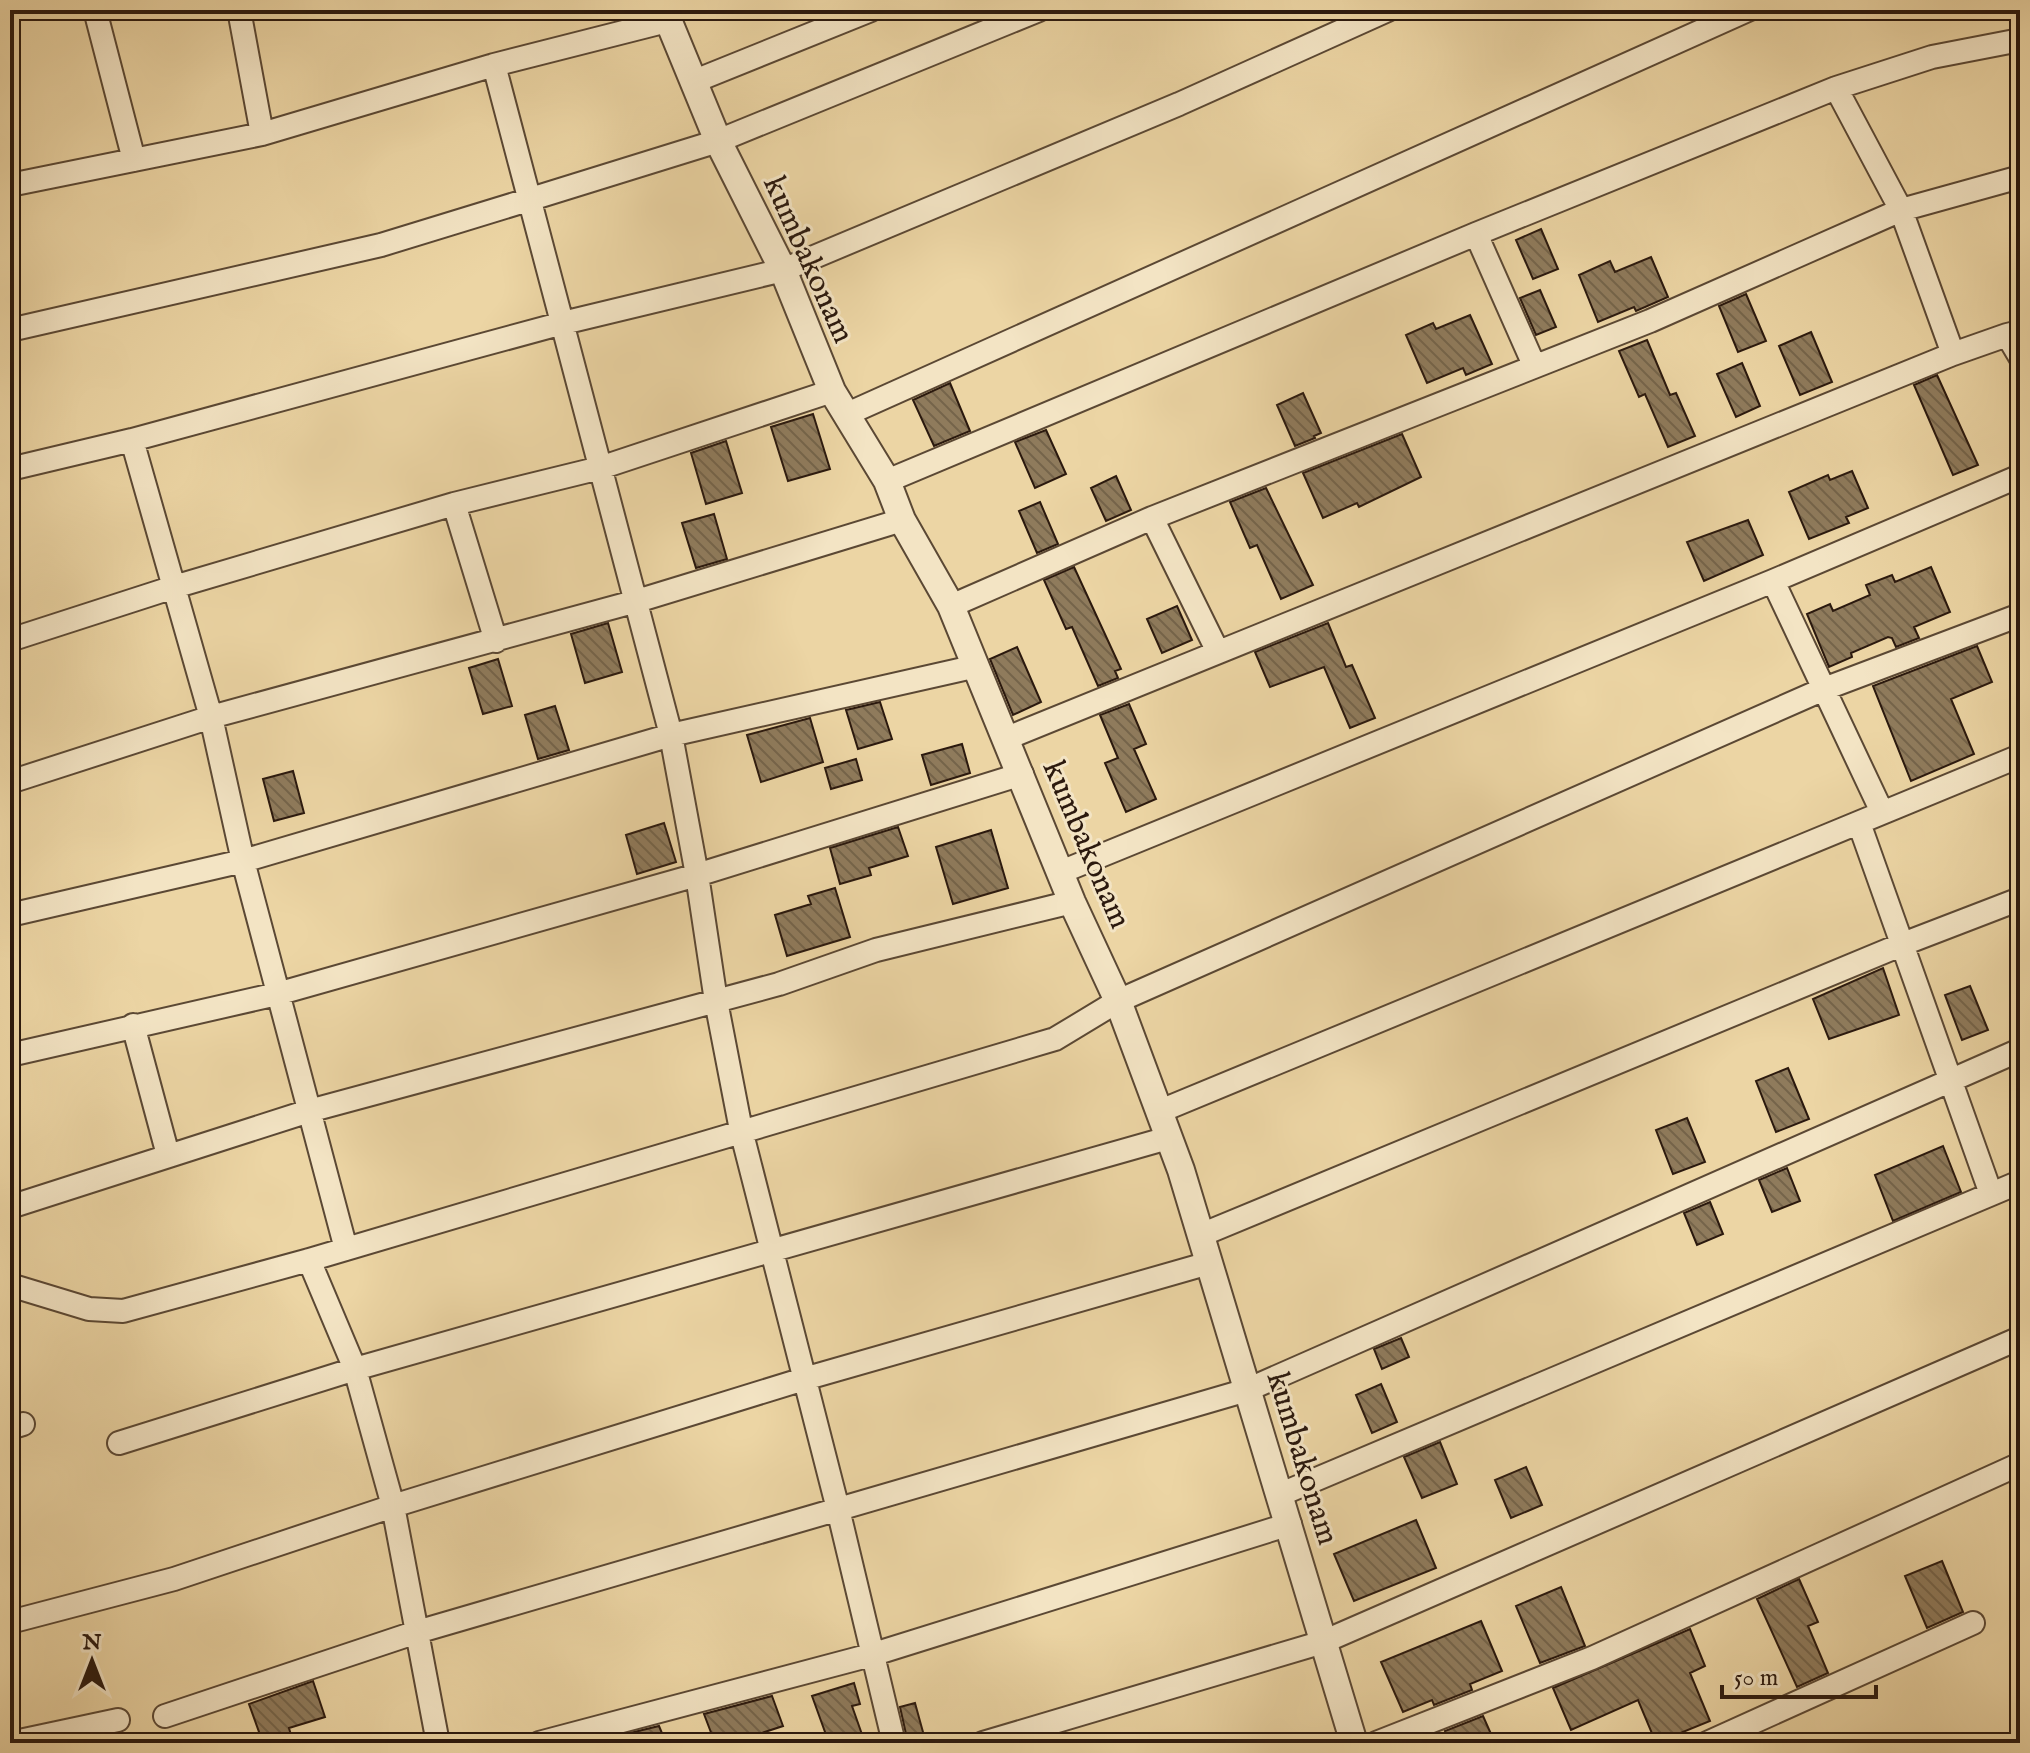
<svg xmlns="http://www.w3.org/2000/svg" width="2030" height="1753" font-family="'IM FELL English',serif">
<defs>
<pattern id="building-back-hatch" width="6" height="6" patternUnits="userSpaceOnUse" patternTransform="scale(2)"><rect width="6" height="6" fill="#8f7b5c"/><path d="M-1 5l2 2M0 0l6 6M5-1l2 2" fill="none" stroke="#75644a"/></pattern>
</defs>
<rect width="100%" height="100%" fill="#ecd5a4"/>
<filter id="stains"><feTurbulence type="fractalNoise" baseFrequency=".0025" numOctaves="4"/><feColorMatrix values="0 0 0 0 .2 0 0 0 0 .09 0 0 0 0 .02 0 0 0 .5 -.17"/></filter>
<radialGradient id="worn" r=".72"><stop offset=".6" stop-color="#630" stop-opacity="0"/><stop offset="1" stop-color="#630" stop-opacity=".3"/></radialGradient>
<path fill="url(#building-back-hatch)" stroke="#2b190e" stroke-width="2" d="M1541 229 1558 269 1533 279 1516 240Z
M1651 257 1668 297 1636 311 1634 307 1598 322 1579 275 1610 261 1615 272Z
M1540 290 1556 327 1536 335 1520 298Z
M1746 294 1766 341 1738 352 1719 306Z
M1470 315 1492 364 1466 375 1463 368 1427 383 1406 335 1433 323 1436 329Z
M1811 332 1832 382 1800 395 1779 346Z
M1647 340 1670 395 1676 393 1695 436 1668 447 1645 394 1639 397 1619 351Z
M1742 363 1760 406 1736 417 1717 374Z
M1937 375 1978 465 1953 475 1914 385Z
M950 383 970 431 934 446 913 400Z
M1303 393 1321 433 1314 436 1315 438 1295 446 1277 405Z
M813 414 830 469 788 481 771 427Z
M1046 430 1066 474 1035 488 1015 442Z
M1402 434 1421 477 1359 507 1357 503 1323 518 1303 473Z
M726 441 742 493 706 504 691 453Z
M1852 471 1868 508 1846 517 1849 523 1809 539 1789 492 1828 475 1830 480Z
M1116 476 1131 510 1106 521 1091 488Z
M1266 488 1313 585 1281 599 1257 545 1250 548 1230 502Z
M1040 502 1058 544 1037 553 1019 511Z
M714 514 727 559 696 568 682 523Z
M1748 520 1763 555 1704 581 1687 542Z
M1074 567 1121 669 1115 671 1118 678 1098 686 1072 627 1066 629 1044 580Z
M1931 567 1950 612 1914 627 1919 638 1896 647 1892 638 1888 637 1851 653 1852 657 1829 667 1807 614 1830 604 1833 611 1870 595 1866 585 1892 575 1895 582Z
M1177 606 1192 640 1162 653 1147 619Z
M608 623 622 672 585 683 571 634Z
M1328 623 1346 667 1352 665 1375 718 1350 728 1324 667 1270 687 1255 652Z
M1977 646 1992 682 1951 699 1974 754 1911 781 1873 686Z
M1017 647 1041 702 1013 715 990 659Z
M498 659 512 706 483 714 469 668Z
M880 702 892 739 858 749 846 710Z
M1129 704 1146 744 1134 749 1156 799 1126 812 1105 763 1118 758 1100 715Z
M555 706 569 750 538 759 525 715Z
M810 718 823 762 761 782 747 735Z
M962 744 970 773 931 785 922 755Z
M856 759 862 780 831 789 825 768Z
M293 771 304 813 274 821 263 779Z
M664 823 676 862 637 874 626 835Z
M898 827 908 856 869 868 871 875 840 884 830 848Z
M991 830 1008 888 953 904 936 847Z
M835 888 850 937 787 956 775 915 811 904 808 896Z
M1883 968 1899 1015 1829 1039 1813 999Z
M1970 986 1988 1030 1962 1040 1945 995Z
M1788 1068 1809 1119 1776 1132 1756 1081Z
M1687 1118 1705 1162 1673 1174 1656 1130Z
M1943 1146 1961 1192 1893 1221 1875 1175Z
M1787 1168 1800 1201 1772 1212 1759 1180Z
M1710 1202 1723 1234 1697 1245 1684 1213Z
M1401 1338 1409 1357 1382 1369 1374 1349Z
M1381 1384 1397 1422 1372 1433 1356 1395Z
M1440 1442 1457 1484 1422 1498 1404 1457Z
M1526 1467 1542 1505 1511 1518 1495 1480Z
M1416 1520 1436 1568 1354 1601 1334 1554Z
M1942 1561 1963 1612 1927 1628 1905 1576Z
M1799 1579 1818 1622 1808 1626 1828 1673 1797 1687 1757 1599Z
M1561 1587 1585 1646 1540 1663 1516 1606Z
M1481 1621 1502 1671 1470 1684 1472 1690 1434 1705 1432 1700 1403 1712 1381 1662Z
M1690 1629 1705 1666 1690 1673 1710 1721 1656 1743 1638 1700 1571 1730 1553 1688Z
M313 1681 325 1717 289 1728 293 1743H263L249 1704Z
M854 1683 860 1704 852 1706 865 1743H829L812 1696Z
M772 1696 783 1726 731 1743H715L704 1714Z
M915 1703 926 1743H908L900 1707Z
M1483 1716 1495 1743H1450L1445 1731Z
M659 1726 666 1743H634L630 1733Z"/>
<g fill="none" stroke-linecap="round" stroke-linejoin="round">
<defs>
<path id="minor" d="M95 10 134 160
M239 10 262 134
M494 65 671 735 697 875 716 1001 741 1130 838 1509 894 1743
M695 81 871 10
M1836 88 1901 210 1953 354
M10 185 262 134 494 65 667 21
M1476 234 1534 365
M10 330 381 245 531 199 718 141 1039 10
M2019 332 2007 335 2020 357
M845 415 1748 10
M132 440 211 717 243 861 346 1249
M10 469 132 440 563 323 783 270 1179 104 1388 10
M887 481 1476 234 1836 88 1932 57 2020 40
M454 504 496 641
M1152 518 1218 652
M1773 581 1882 812
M951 606 1152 518 1650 321 1901 210 2020 177
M10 640 174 587 454 504 600 468 832 391
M1007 738 1953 354 2007 335
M10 782 211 717 637 601 902 520
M1859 823 1991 1194
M1061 872 1773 581 2020 476
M10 915 243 861 671 735 977 666
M133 1025 168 1155
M10 1055 277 994 697 875 1022 774
M1158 1112 2020 756
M10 1207 309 1111 779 984 876 950 1072 902
M1201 1235 1903 944 2020 899
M309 1260 355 1369 393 1506 438 1743
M10 1285 89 1309 123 1311 309 1260 1055 1039 1118 1001 1824 689 2020 615
M10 1428 23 1424
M119 1443 355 1369 1168 1138
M1279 1495 2020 1182
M10 1622 174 1579 393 1506 804 1379 1209 1263
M165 1716 417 1632 1247 1390 2020 1050
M10 1743 118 1720
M539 1743 871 1655 1290 1524
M983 1743 1323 1642 2020 1338
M1376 1743 1592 1658 2020 1464
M1707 1743 1973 1623"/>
<path id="tertiary" d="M664 10 718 141 783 270 832 391 887 481 902 520 951 606 1072 902 1118 1001 1181 1170 1354 1743"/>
</defs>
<use href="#minor" stroke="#5b4834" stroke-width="26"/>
<use href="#tertiary" stroke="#5b4834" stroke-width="30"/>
<use href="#minor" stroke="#f3e4c4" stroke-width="22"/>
<use href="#tertiary" stroke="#f3e4c4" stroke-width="26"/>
</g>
<g text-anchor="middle" stroke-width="6" stroke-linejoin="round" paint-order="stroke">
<g font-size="32" fill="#2b190e" stroke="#f3e4c4">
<text transform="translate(810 259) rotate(66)" y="11">kumbakonam</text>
<text transform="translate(1088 844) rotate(67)" y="11">kumbakonam</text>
<text transform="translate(1304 1458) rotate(73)" y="11">kumbakonam</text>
</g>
</g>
<rect width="2030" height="1753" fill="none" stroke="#ecd5a4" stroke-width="40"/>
<rect x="12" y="12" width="2006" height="1729" fill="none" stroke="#2b190e" stroke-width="4"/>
<rect x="20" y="20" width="1990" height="1713" fill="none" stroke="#2b190e" stroke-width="2"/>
<g transform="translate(92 1661)" stroke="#f3e4c4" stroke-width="6" paint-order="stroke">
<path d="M0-6L14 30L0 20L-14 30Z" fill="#2b190e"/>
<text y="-12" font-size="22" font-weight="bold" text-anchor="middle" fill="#2b190e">N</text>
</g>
<path d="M1722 1685v12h154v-12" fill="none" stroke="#2b190e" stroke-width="4"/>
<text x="1734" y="1685" font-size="24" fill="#2b190e" stroke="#f3e4c4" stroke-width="6" paint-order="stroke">50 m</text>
<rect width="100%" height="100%" filter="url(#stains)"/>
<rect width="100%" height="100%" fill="url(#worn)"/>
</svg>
